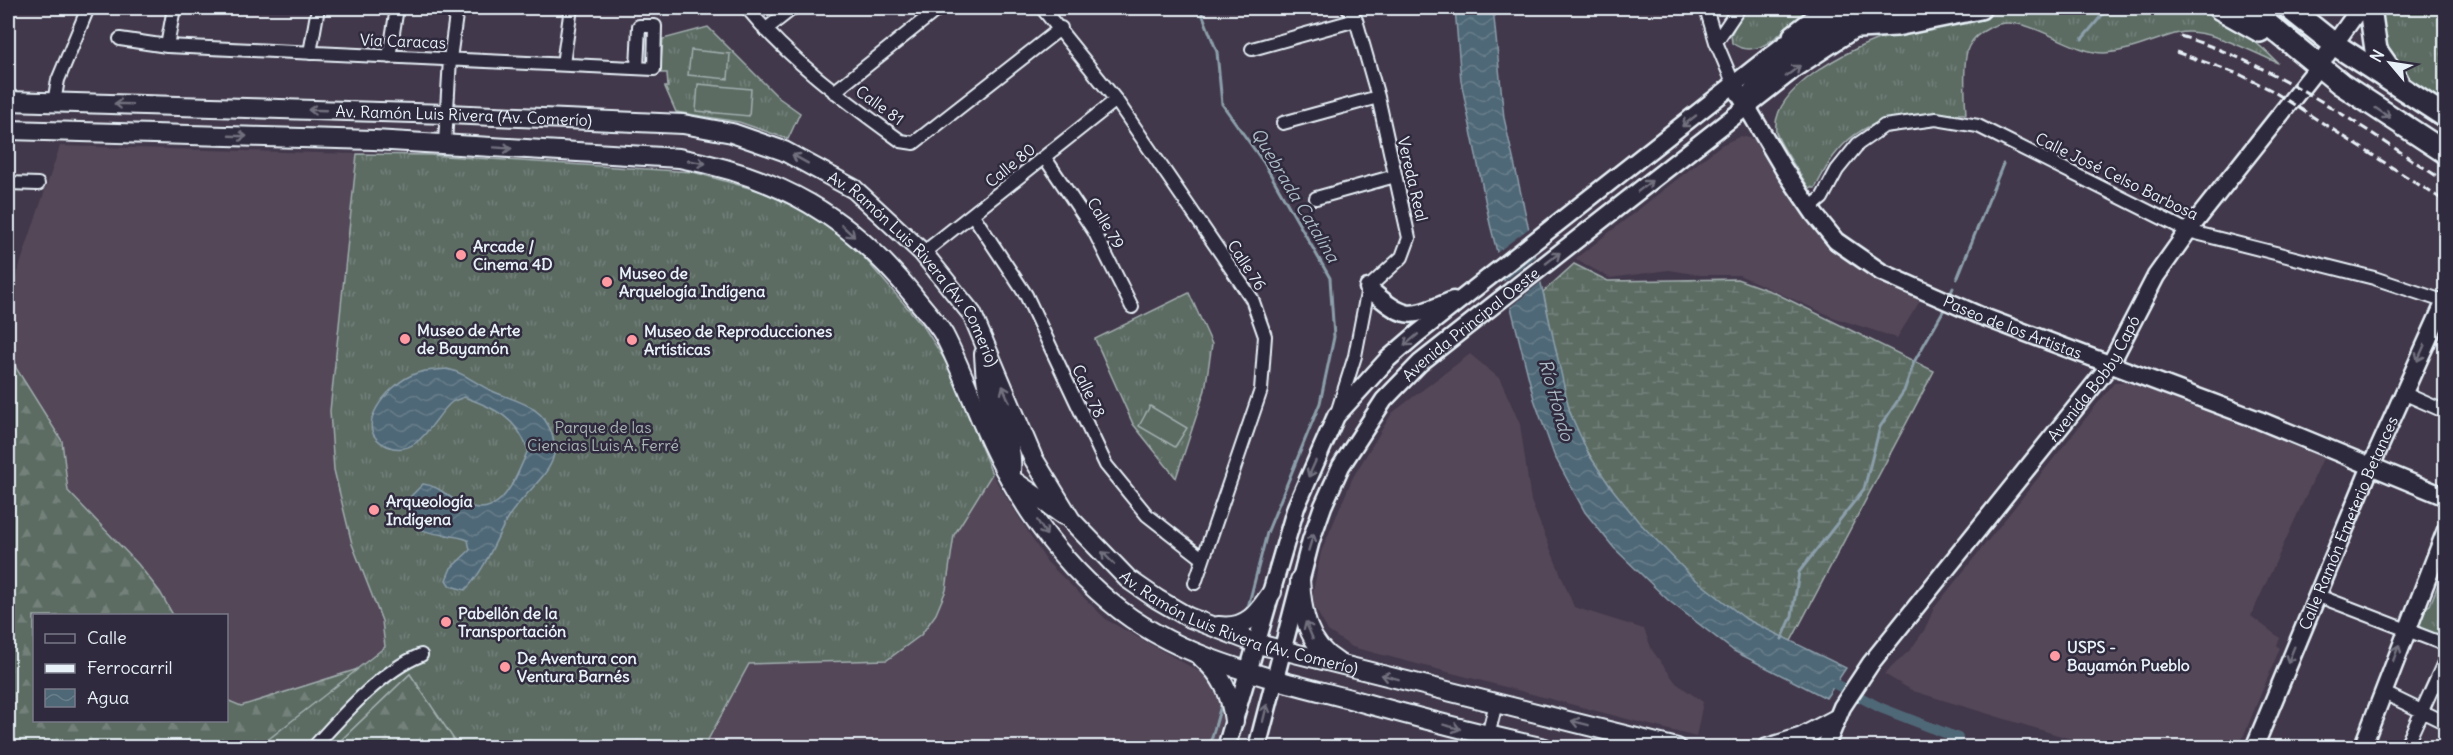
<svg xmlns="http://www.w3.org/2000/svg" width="2453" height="755" font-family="Delius,sans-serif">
<defs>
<pattern id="grass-tufts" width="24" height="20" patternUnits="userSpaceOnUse" patternTransform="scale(1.5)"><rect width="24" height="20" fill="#5c6c63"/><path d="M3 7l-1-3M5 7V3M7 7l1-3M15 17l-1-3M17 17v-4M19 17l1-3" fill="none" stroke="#73817a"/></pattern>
<pattern id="forest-firs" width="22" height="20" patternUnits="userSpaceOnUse" patternTransform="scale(1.5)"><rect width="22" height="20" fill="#5c6c63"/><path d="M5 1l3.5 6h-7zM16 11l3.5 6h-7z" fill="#73817a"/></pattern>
<pattern id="wetland-marsh" width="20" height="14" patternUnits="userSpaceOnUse" patternTransform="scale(1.5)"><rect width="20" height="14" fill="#5c6c63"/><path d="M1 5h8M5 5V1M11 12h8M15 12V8" fill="none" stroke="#73817a"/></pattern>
<pattern id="water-waves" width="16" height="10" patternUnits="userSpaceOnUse" patternTransform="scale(1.5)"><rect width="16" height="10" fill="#4f6877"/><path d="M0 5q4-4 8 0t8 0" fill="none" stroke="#687e8b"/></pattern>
</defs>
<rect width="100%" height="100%" fill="#42384b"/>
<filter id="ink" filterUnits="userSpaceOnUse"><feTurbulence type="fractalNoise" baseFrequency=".0167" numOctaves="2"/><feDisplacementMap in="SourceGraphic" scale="12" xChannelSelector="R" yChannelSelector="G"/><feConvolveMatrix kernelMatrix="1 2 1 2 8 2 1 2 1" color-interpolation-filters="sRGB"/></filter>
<g filter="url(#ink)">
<path fill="#524658" d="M1741 136 1754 139 1800 212 1840 253 1920 301 1897 338 1835 318 1739 275H1700L1669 270 1610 278 1575 259 1721 145Z
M60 146 357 154 330 411 334 470 352 544 382 621 385 647 358 669 241 706 227 700 226 616 173 615 160 592 138 564 68 491 62 441 16 368 8 335V300Z
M1470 354 1500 379 1520 424 1531 501 1574 607 1644 629 1652 650 1676 683 1703 702 1696 737 1352 647 1328 631 1311 601 1321 552 1353 477 1392 413Z
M2130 380 2265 428 2325 454 2251 616 2280 638 2277 646 2280 648 2239 747H2097L1913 691 1884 674 1911 649 1925 629 1934 608 2114 383Z
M992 474 1047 562 1107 620 1202 673 1227 701 1215 747 704 748 749 664 887 660 946 590 954 535Z"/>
<path fill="url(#grass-tufts)" stroke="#a2aeae" stroke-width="1.5" d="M1744 8 1805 10 1804 14C1782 29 1759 63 1732 43L1731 35Z
M2005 8H2188C2224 17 2252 36 2278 63 2253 52 2206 27 2179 33 2154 39 2130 52 2104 53 2067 53 2022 8 1989 28 1981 32 1973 38 1969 46 1962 59 1965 98 1966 114 1919 112 1869 112 1837 152 1828 162 1822 176 1815 188H1809C1802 177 1778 142 1776 132 1770 88 1850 49 1884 37 1923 24 1965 17 2005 8Z
M2379 8H2445V110L2399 75 2379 42Z
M708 27 779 98 800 113 788 139 739 122 676 112 665 87H668L667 73H660L663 39Z
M357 154 429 155 693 172 767 193 816 217 861 254 924 327 948 365 992 474 954 535 946 590 936 614 921 635 887 660 749 664 704 747H457L410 674 334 747H267L264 742 385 647 382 621 352 544 334 470 330 411Z
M1189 293 1212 344 1205 390 1176 478 1133 424 1095 339Z
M2445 567V640L2422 630 2419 624 2421 610 2430 605Z"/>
<path fill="url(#forest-firs)" stroke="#a2aeae" stroke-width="1.5" d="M8 335 16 368 62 441 68 491 138 564 160 592 173 615 34 616V720H226L227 700 241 706 358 669 265 742 267 747H8Z
M410 674 459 747H334Z"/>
<path fill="url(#wetland-marsh)" stroke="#a2aeae" stroke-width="1.5" d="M1574 264 1608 281 1737 279 1773 292 1934 371 1791 641C1776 634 1760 627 1746 619 1683 580 1593 483 1570 412 1557 374 1552 331 1543 292Z"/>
<path fill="#5c6c63" stroke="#a2aeae" stroke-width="1.5" d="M691 50 730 54 728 79 688 75Z
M698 84 751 89 749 116 696 111Z
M1150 406 1187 428 1175 447 1139 426Z"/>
<path fill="url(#water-waves)" stroke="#8c9fab" stroke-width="1.5" d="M1455 8H1493L1504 118 1570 413 1589 455 1610 486 1638 521 1690 575 1746 619 1846 668 1826 698 1734 651 1668 600 1614 548 1585 512 1554 455 1534 399 1490 224 1461 81Z
M447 369C464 372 476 384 492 391 517 402 542 404 552 434 555 444 556 452 552 461 545 479 520 498 509 516 494 541 486 570 465 590L450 586 446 580 451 568 470 550 468 540C440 529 407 543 410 497L423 484C439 486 445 495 459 502 500 524 514 482 528 450 517 418 495 408 464 397 460 399 455 400 452 402 435 414 420 460 387 446 349 429 389 386 410 376 421 370 435 370 447 369Z"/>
<path fill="#42384b" d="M1532 226 1537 251 1501 279 1495 254Z
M1538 255 1544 280 1509 308 1502 283Z"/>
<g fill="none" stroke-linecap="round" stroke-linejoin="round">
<path stroke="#8c9fab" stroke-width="3" d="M1200 8 1217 52 1222 104 1264 163 1330 278 1334 337 1320 403 1267 533 1247 611
M2082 39 2108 8
M1957 279 2003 164
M1949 297 1953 288
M1782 639 1792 616 1799 572 1864 489 1880 427 1904 391 1914 362 1946 306
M1209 748 1222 702"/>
<path stroke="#4f6877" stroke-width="10" d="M1835 684 1881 708 1958 738"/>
<defs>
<path id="street" d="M747 8C790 61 846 101 901 141L914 143 1061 28
M1042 8 1116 100 1252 299 1265 336 1261 390 1195 583
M1706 8 1716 42 1734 85
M765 30 793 8
M120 39 167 46 654 69 655 26H639L637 68
M1716 42 1739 8
M167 46 174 8
M1252 49 1356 20
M310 53 318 8
M389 57 397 8
M563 64 571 8
M834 92 939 8
M54 102 58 80 88 8
M1283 123 1378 97
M445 143 450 59 457 8
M1045 158 1094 231 1132 307
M8 183 38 184
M1316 198 1395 176
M1810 208 1822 198 1837 170 1858 144 1884 126 1936 119 1978 126 2188 231 2374 278 2446 302
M973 215 1026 295 1106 465 1147 515 1202 558
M923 253 1116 100
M2403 393 2446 412
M1337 413 1355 356 1368 288 1402 257 1409 238 1378 97 1356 20 1348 8
M2316 595 2446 645
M2382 692 2446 723
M313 748C342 716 381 671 421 655
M1485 748 1496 703
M2405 748 2446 658"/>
<g id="secondary">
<path id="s1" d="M1734 85 1783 168 1815 215 1836 241 1881 272 1981 316 2259 420 2446 497"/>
<path d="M1368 288C1407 321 1407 319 1453 300"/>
<path d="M1226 748 1296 507 1336 416 1388 359 1417 334 1785 44"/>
<path id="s2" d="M1257 748 1311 540 1323 506 1341 466 1384 400 1420 363 1599 222 1797 67 1858 27"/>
<path id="s3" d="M1825 748 1842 707 1871 663 2110 365 2156 276 2188 231 2318 67 2360 8"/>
<path id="s4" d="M2254 748 2371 466 2446 299"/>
<path d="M2362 748 2446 530"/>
</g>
<g id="primary">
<path id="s5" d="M8 101 447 114 683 124 732 133 784 151 854 189 923 253 972 314 1033 458 1071 520 1128 579 1157 599 1188 617 1258 644 1677 748"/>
<path d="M8 130 374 140 679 158C780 177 848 215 913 295 923 308 936 321 944 335 967 379 981 429 1006 472 1032 520 1068 567 1110 602 1177 659 1267 677 1350 699 1415 717 1479 734 1545 748"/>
<path d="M984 354C985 369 985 382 990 397 1001 428 1016 445 1010 479"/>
<path d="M1014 481 1063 515"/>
<path d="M1300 580C1302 613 1307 644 1337 662"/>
<path d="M1218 626C1246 630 1257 614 1272 592"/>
<path d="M1202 658C1222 675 1231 694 1234 721"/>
<path d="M1767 748 1802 737 1836 719"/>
</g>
<path id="highway" d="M2219 8 2260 31
M2248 8 2341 84 2446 153
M2289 8 2334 44 2446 117
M2370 8 2376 50 2397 80
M1858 27 1896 25 1980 8
M1794 36 1830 8
M1747 107C1766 53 1825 33 1871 8"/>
</defs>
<use href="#street" stroke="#e8f1f8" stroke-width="16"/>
<use href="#secondary" stroke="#e8f1f8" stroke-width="21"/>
<use href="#primary" stroke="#e8f1f8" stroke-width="22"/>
<use href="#highway" stroke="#e8f1f8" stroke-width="26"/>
<use href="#street" stroke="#2f2a3d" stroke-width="12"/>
<use href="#secondary" stroke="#2f2a3d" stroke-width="16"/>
<use href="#primary" stroke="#2f2a3d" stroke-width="18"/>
<use href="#highway" stroke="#2f2a3d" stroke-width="21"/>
<path stroke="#e8f1f8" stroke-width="3" stroke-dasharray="9 4.5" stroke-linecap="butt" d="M2180 36C2280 66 2359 126 2446 182
M2176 52 2241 75 2271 90 2446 202"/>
</g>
<defs><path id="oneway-shaft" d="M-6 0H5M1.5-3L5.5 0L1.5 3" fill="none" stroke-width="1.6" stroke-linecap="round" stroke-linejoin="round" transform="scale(1.5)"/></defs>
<g stroke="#70707e">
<use href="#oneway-shaft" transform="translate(1793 71) rotate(-37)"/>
<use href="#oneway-shaft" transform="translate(123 104) rotate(-178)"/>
<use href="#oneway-shaft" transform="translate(317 110) rotate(-178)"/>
<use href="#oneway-shaft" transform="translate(2383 113) rotate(34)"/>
<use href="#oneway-shaft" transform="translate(1689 121) rotate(142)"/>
<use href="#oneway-shaft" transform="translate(238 136) rotate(2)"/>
<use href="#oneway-shaft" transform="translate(503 148) rotate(4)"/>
<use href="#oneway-shaft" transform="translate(800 159) rotate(-151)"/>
<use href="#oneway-shaft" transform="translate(697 162) rotate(10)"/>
<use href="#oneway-shaft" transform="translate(1645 186) rotate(-38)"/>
<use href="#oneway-shaft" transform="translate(848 231) rotate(43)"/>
<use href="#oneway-shaft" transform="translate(1553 258) rotate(-38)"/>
<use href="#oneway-shaft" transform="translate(1411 340) rotate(140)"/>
<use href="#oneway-shaft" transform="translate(2421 353) rotate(114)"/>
<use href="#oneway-shaft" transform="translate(1006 394) rotate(-113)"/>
<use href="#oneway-shaft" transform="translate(1312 469) rotate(114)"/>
<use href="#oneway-shaft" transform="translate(1042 528) rotate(58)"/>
<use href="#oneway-shaft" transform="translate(1311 542) rotate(-73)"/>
<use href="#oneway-shaft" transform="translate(1108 558) rotate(-135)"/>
<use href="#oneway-shaft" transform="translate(1309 630) rotate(-113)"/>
<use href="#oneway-shaft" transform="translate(2396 653) rotate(-70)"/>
<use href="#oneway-shaft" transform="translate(2291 655) rotate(112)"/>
<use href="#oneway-shaft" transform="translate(1390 677) rotate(-166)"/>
<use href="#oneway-shaft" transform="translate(1265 713) rotate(-76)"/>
<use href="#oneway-shaft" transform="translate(1580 723) rotate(-166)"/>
<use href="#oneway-shaft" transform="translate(1452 727) rotate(15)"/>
</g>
</g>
<g fill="#ff9aa2" stroke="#2f2a3d" stroke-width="2">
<circle cx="461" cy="255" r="6"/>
<circle cx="607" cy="282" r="6"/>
<circle cx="405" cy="339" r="6"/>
<circle cx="632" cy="340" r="6"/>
<circle cx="374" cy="510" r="6"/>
<circle cx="446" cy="622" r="6"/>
<circle cx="2055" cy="656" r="6"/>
<circle cx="505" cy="667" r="6"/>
</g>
<g text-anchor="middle" stroke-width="5" stroke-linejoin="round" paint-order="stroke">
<g font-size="16" fill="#e8f1f8" stroke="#2f2a3d">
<text transform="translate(403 41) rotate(2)" y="6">Vía Caracas</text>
<text transform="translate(880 105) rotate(36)" y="6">Calle 81</text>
<text dy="6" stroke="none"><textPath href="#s5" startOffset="456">Av. Ramón Luis Rivera (Av. Comerío)</textPath></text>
<text transform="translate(1010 165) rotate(-39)" y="6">Calle 80</text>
<text transform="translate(2117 176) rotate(26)" y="6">Calle José Celso Barbosa</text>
<text transform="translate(1413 179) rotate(77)" y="6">Vereda Real</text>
<text transform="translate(1106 223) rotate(59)" y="6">Calle 79</text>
<text transform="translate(1247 265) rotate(57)" y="6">Calle 76</text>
<text dy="6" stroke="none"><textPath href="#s5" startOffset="960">Av. Ramón Luis Rivera (Av. Comerío)</textPath></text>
<text dy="6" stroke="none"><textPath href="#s2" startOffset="489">Avenida Principal Oeste</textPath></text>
<text dy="6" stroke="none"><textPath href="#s1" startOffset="384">Paseo de los Artistas</textPath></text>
<text dy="6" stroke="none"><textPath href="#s3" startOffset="459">Avenida Bobby Capó</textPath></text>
<text transform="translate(1089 391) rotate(65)" y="6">Calle 78</text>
<text dy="6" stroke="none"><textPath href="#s4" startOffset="244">Calle Ramón Emeterio Betances</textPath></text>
<text dy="6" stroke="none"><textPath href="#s5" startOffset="1464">Av. Ramón Luis Rivera (Av. Comerío)</textPath></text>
</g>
<g font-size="16" font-weight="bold" fill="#e8f1f8" stroke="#2f2a3d" text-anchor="start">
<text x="473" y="252">Arcade /<tspan x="473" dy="18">Cinema 4D</tspan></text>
<text x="619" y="279">Museo de<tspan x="619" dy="18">Arquelogía Indígena</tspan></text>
<text x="417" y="336">Museo de Arte<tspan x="417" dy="18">de Bayamón</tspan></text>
<text x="644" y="337">Museo de Reproducciones<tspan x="644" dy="18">Artísticas</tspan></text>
<text x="386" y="507">Arqueología<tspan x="386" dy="18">Indígena</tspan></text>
<text x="458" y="619">Pabellón de la<tspan x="458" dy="18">Transportación</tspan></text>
<text x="2067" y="653">USPS -<tspan x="2067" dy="18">Bayamón Pueblo</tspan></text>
<text x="517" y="664">De Aventura con<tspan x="517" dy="18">Ventura Barnés</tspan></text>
</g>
<g font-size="16" fill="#a9b5b5" stroke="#2f2a3d">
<text x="603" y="433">Parque de las<tspan x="603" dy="18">Ciencias Luis A. Ferré</tspan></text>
</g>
<g font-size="18" font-style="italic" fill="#abbac4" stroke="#2f2a3d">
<text transform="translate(1295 195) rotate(59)" y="6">Quebrada Catalina</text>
<text transform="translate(1556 400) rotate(74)" y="6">Río Hondo</text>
</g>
</g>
<rect width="2453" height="755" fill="none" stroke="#2f2a3d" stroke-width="30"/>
<rect x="15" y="15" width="2423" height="725" fill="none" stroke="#e8f1f8" stroke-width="2" filter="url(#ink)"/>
<rect x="33" y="614" width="195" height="108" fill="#2f2a3d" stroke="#797a88" stroke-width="1.5"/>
<rect x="45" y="634" width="30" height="9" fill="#2f2a3d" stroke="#797a88" stroke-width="1.5"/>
<text x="87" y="644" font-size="18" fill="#e8f1f8">Calle</text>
<rect x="45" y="664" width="30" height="9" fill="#e8f1f8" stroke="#797a88" stroke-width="1.5"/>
<text x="87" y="674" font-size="18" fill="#e8f1f8">Ferrocarril</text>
<rect x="45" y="689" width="30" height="18" fill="url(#water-waves)" stroke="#797a88" stroke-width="1.5"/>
<text x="87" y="704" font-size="18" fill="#e8f1f8">Agua</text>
<g transform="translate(2390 63) rotate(299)" stroke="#2f2a3d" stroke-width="4.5" paint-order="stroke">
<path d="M0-4.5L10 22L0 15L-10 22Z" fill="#e8f1f8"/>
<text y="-9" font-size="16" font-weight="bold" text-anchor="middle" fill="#e8f1f8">N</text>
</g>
</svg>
